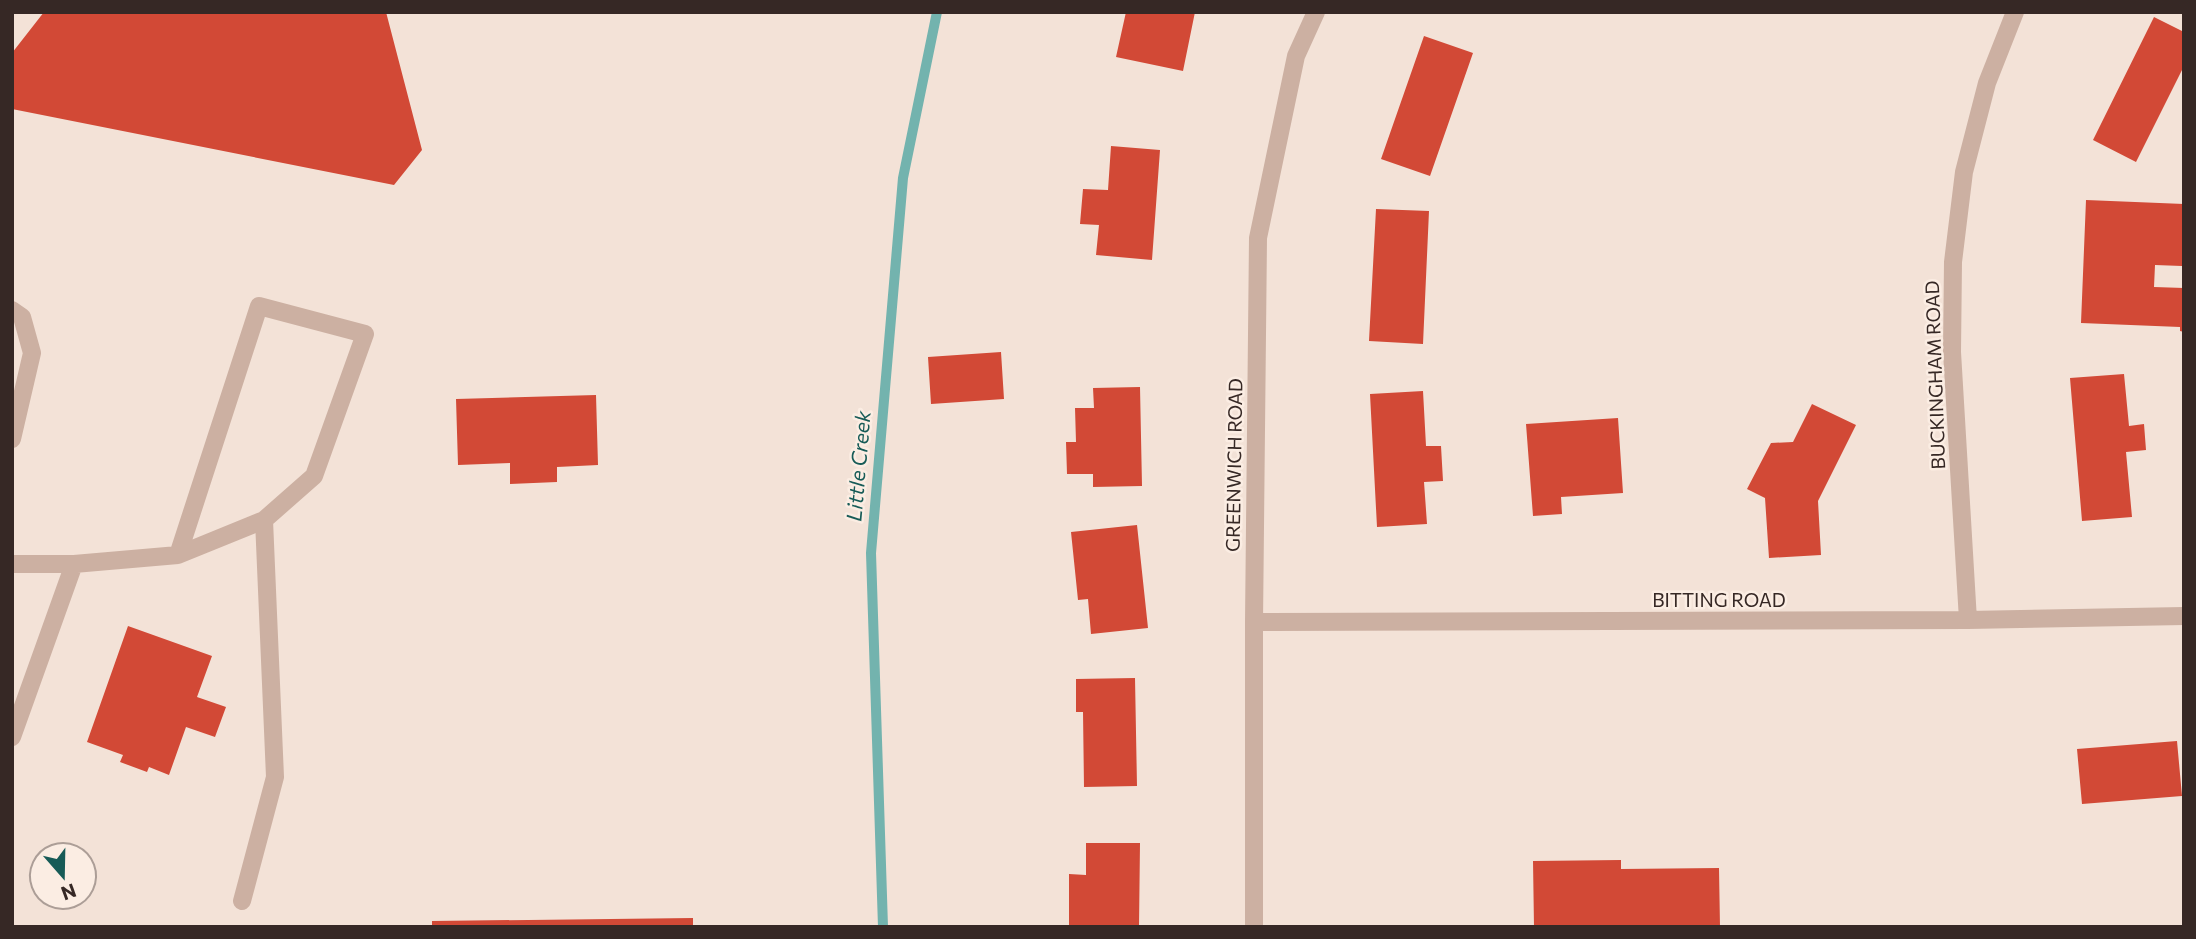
<svg xmlns="http://www.w3.org/2000/svg" width="2196" height="939" font-family="Commissioner,sans-serif">
<rect width="100%" height="100%" fill="#f3e2d7"/>
<g fill="none" stroke-linecap="round" stroke-linejoin="round">
<path stroke="#73b3ae" stroke-width="10" d="M883 927 871 553 903 178 937 12"/>
</g>
<path fill="#d24936" d="M44 12H386L422 150 394 185 12 109V53Z
M1126 12H1195L1183 71 1116 57Z
M2154 17 2184 32V66L2136 162 2093 140Z
M1424 36 1473 53 1430 176 1381 159Z
M1111 146 1160 150 1152 260 1096 255 1099 225 1080 224 1083 189 1108 190Z
M2086 200 2184 204 2182 266 2155 265 2154 287 2184 288V332L2180 331V327L2081 323Z
M1376 209 1429 211 1423 344 1369 341Z
M1001 352 1004 399 931 404 928 357Z
M2124 374 2129 426 2144 424 2146 450 2126 452 2132 517 2082 521 2070 378Z
M1140 387 1142 486 1093 487V474H1067L1066 442H1076L1075 408H1094L1093 388Z
M1423 391 1426 446H1441L1443 481 1424 482 1427 524 1377 527 1370 394Z
M596 395 598 465 557 467V482L510 484V463L458 465 456 399Z
M1812 404 1856 425 1818 501 1821 555 1769 558 1765 498 1747 489 1771 443 1793 442Z
M1618 418 1623 493 1561 497 1562 514 1533 516 1526 424Z
M1137 525 1148 628 1091 634 1088 599 1078 600 1071 532Z
M128 626 212 656 197 697 226 707 215 737 186 727 169 775 149 767 147 772 120 762 123 755 87 742Z
M1135 678 1137 786 1084 787 1083 712H1076V679Z
M2177 741 2182 796 2082 804 2077 749Z
M1086 843H1140L1139 927H1069V874L1086 875Z
M1621 860V869L1719 868 1720 927H1534L1533 861Z
M693 918V927H432V921Z"/>
<g fill="none" stroke-linecap="round" stroke-linejoin="round">
<path stroke="#ccb0a2" stroke-width="18" d="M12 310 22 317 32 353 12 439
M12 564H74L178 555
M12 737 74 564
M242 901 275 777 264 520 314 476 365 334 259 306 178 555 264 520"/>
<path stroke="#ccb0a2" stroke-width="18" d="M1968 620 1952 352 1953 262 1964 172 1987 83 2015 12
M1254 622 1968 620 2184 616
M1254 927V622L1258 238 1296 56 1316 12"/>
</g>
<g text-anchor="middle" stroke-width="5" stroke-linejoin="round" paint-order="stroke">
<g font-size="19" fill="#362825" stroke="#fbede3">
<text transform="translate(1935 375) rotate(-92)" y="7">BUCKINGHAM ROAD</text>
<text transform="translate(1234 465) rotate(-89)" y="7">GREENWICH ROAD</text>
<text x="1719" y="607">BITTING ROAD</text>
</g>
<g font-size="21" font-style="italic" fill="#175b57" stroke="#fbede3">
<text transform="translate(859 466) rotate(-85)" y="7">Little Creek</text>
</g>
</g>
<rect width="2196" height="939" fill="none" stroke="#362825" stroke-width="28"/>
<g transform="translate(63 876) rotate(160)"><circle r="33" fill="#fbede3" stroke="#ac9e97" stroke-width="2"/>
<path d="M0-5L12 26L0 18L-12 26Z" fill="#175b57"/>
<text y="-10" font-size="19" font-weight="bold" text-anchor="middle" fill="#362825">N</text>
</g>
</svg>
